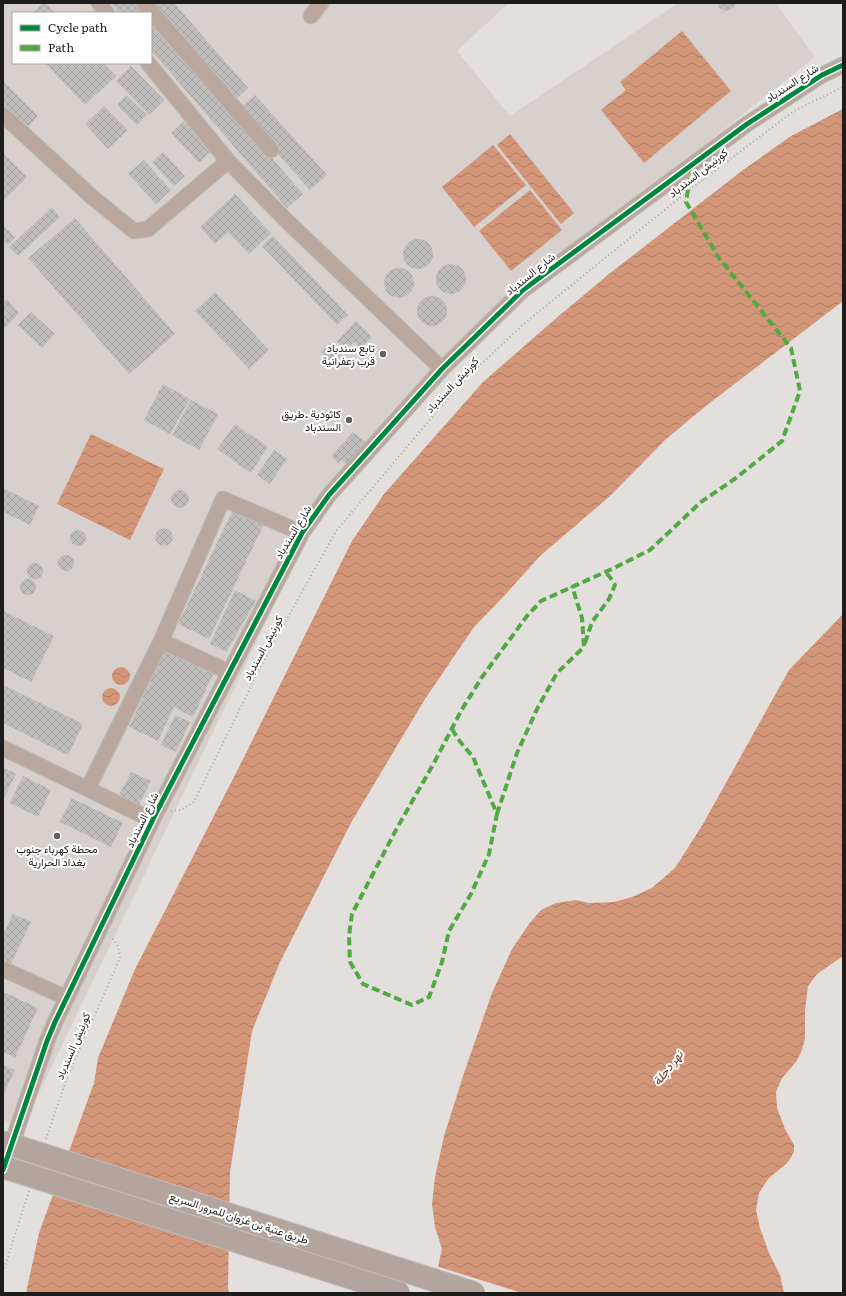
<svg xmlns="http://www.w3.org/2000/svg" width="846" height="1296" font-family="Literata,Vazirmatn,serif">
<defs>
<pattern id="water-waves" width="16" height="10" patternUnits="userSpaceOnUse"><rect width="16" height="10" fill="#d49679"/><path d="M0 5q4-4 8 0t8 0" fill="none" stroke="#ab7a62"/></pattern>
<pattern id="building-cross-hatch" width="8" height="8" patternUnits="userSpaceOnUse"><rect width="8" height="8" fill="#c1bfbd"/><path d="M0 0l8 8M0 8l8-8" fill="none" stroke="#a5a4a2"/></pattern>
</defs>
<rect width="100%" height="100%" fill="#e2dfdd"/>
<path fill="#d8d0cc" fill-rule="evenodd" d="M3 3H509L457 51 510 116 678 3H776L815 57 600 228 450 361 323 504 22 1128 3 1119ZM13 13H151V63H13Z"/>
<path fill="url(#water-waves)" d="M682 31 731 91 644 163 601 110 626 90 620 82Z
M843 109V301L707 405 665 440 610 496 540 556 504 596 474 627 425 699 352 821 280 962 252 1031 230 1172 228 1288 229 1293H26L39 1233 94 1083 98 1058 135 969 236 773 352 541 384 494 483 382 554 320 609 274 743 170 791 136Z
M510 134 574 213 561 224 497 145Z
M493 145 526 185 474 227 442 187Z
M530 190 562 230 511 271 479 231Z
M91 434 164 469 130 540 57 504Z
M843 614V956L817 974 808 986 805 1010V1038L802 1050 796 1062 782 1078 776 1092 777 1108 785 1129 794 1145V1152L788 1162 768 1179 759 1193 756 1210 760 1228 769 1253 780 1275 784 1293H432L442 1249 435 1227 432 1204 435 1177 444 1136 465 1070 492 993 512 949 529 924 541 910 556 903 576 900 589 903 614 902 632 897 652 888 675 868 703 824 789 670Z
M112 676a9 9 0 1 1 18 0a9 9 0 1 1-18 0Z
M102 697a9 9 0 1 1 18 0a9 9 0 1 1-18 0Z"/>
<path fill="#e2dfdd" d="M436 1266 522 1293H430Z"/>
<path fill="url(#building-cross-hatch)" d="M43 3H46L55 13H33Z
M111 3H138L146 13H119Z
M151 3H174L248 88 235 100Z
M718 3H735L734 8 726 11 719 8Z
M151 18 303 194 287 208 151 50Z
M45 63H103L116 76 85 105Z
M131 66 164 100 149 115 116 81Z
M3 81 38 116 24 131 3 110Z
M126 95 147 115 137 125 117 105Z
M255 95 327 175 310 190 238 110Z
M104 106 128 130 108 149 85 124Z
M184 121 212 151 199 163 171 133Z
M163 152 185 176 174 186 152 162Z
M3 153 27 177 3 201Z
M144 160 171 190 156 204 128 174Z
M235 194 271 233 249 254 228 232 215 244 200 227Z
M52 207 60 217 18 256 9 247Z
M75 218 175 334 129 374 28 258Z
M3 225 15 238 8 245 3 240Z
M273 236 348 315 337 325 262 246Z
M403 254a15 15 0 1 1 30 0a15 15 0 1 1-30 0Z
M436 279a15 15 0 1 1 30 0a15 15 0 1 1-30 0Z
M384 283a15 15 0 1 1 30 0a15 15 0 1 1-30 0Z
M215 292 269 350 249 369 195 311Z
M417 311a15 15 0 1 1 30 0a15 15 0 1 1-30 0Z
M7 299 13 306 3 316V303Z
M13 307 19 313 5 328 3 326V317Z
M31 312 55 334 42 348 18 325Z
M356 321 372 337 360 349 354 342 346 350 337 341Z
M331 342 342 354 331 364 321 352Z
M163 384 190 399 170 434 144 420Z
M191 400 218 414 199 450 172 435Z
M235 424 268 447 251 473 217 449Z
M353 432 366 442 346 464 341 460 338 463 331 456Z
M274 450 287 459 270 484 257 475Z
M5 489 39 506 30 525 3 512V494Z
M171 499a9 9 0 1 1 18 0a9 9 0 1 1-18 0Z
M233 510 264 524 209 639 178 624Z
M155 537a9 9 0 1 1 18 0a9 9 0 1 1-18 0Z
M70 538a8 8 0 1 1 16 0a8 8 0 1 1-16 0Z
M58 563a8 8 0 1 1 16 0a8 8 0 1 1-16 0Z
M27 571a8 8 0 1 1 16 0a8 8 0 1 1-16 0Z
M20 587a8 8 0 1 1 16 0a8 8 0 1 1-16 0Z
M235 590 256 601 226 652 210 644Z
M4 611 54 636 31 682 3 668Z
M165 650 214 673 193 717 174 707 158 741 129 727Z
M3 685 83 724 68 755 3 723Z
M175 715 190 722 176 752 161 745Z
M3 767 16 774 3 800Z
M131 772 151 781 139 805 119 795Z
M23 776 51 790 38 817 10 803Z
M72 798 123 823 111 847 60 822Z
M13 914 31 922 8 970 3 968V935Z
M4 992 38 1008 15 1058 3 1052V994Z
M3 1065 15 1070 3 1095Z"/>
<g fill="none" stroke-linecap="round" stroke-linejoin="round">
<defs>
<path id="minor" d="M99 3 107 13
M144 3 271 150
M311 16 321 3
M148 63 228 161 289 223 442 369
M3 115 92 197 134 231 148 229 228 161
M161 641 229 672
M3 748 152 820
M88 788 161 641 223 499 302 533
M3 969 67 998
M3 1170 47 1041 55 1022 156 813 302 533 329 495 442 369 523 290 747 124 822 75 843 65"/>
</defs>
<use href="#minor" stroke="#bebcbb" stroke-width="17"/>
<path stroke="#afa49e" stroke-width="2" stroke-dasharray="1 3" stroke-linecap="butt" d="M171 811 181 810 194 802 263 662 336 531 461 383 526 322 688 191 794 111 843 87
M46 1139 67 1078 120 958 118 946 111 936
M3 1272 29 1191"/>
<use href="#minor" stroke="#baa89f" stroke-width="15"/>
<defs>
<path id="highway-bridge" d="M3 1142 474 1293
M3 1167 399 1293"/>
</defs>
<use href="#highway-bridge" stroke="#bebcbb" stroke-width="24" stroke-linecap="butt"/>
<use href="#highway-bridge" stroke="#b3a49d" stroke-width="22"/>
<path stroke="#52a943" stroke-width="4" stroke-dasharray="8 4" stroke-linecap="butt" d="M585 643 592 622 609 599 615 585 609 576 604 572
M452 729 458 739 473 757 497 814 489 854 471 894 449 931 442 962 429 997 412 1005 363 984 350 962 349 936 352 914 397 828 434 763 461 711 482 677 527 616 541 601 614 568 650 550 701 502 736 478 782 441 800 391 791 348 719 258 686 202 692 165
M497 814 517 753 538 707 557 673 584 647 582 618 572 586"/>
<defs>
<path id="cycleway" d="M3 1170 47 1041 55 1022 156 813 302 533 329 495 442 369 523 290 747 124 822 75 843 65"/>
</defs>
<use href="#cycleway" stroke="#fff" stroke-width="8"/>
<use href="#cycleway" stroke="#00873e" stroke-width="5"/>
</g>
<g fill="#636160" stroke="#fff" stroke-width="1.5">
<circle cx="383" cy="354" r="4"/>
<circle cx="349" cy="420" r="4"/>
<circle cx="57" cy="836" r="4"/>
</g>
<g text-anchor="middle" stroke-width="4" stroke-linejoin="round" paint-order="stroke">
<g font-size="11" fill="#1f1d1c" stroke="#fff">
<text transform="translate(792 83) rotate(-33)" y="4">شارع السندباد</text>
<text transform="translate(698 173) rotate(-38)" y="4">كورنيش السندباد</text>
<text transform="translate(530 274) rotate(-39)" y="4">شارع السندباد</text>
<text transform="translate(452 385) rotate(-47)" y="4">كورنيش السندباد</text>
<text transform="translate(293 532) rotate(-59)" y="4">شارع السندباد</text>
<text transform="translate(263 648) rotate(-62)" y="4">كورنيش السندباد</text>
<text transform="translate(142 820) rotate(-64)" y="4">شارع السندباد</text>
<text transform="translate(73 1046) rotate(-67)" y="4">كورنيش السندباد</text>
<text transform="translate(239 1218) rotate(18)" y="4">طريق عتبة بن غزوان للمرور السريع</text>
</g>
<g font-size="11" fill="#1f1d1c" stroke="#fff" text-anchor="end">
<text x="375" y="352">تابع سندباد<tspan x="375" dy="13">قرب زعفرانية</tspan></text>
<text x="341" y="418">كاثودية .طريق<tspan x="341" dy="13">السندباد</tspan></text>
<text x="57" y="853" text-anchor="middle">محطة كهرباء جنوب<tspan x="57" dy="13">بغداد الحرارية</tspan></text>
</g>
<g font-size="12" font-style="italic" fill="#672e10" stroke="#fff">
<text transform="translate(668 1068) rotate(-52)" y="4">نهر دجلة</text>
</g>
</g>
<rect width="846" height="1296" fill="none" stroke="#1f1d1c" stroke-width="8"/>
<rect x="12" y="12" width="140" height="52" fill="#ffffff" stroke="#a5a5a4"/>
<rect x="20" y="25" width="20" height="6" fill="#00873e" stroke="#a5a5a4"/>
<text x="48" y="32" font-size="12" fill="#1f1d1c">Cycle path</text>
<rect x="20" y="45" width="20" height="6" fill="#52a943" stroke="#a5a5a4"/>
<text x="48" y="52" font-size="12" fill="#1f1d1c">Path</text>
</svg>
